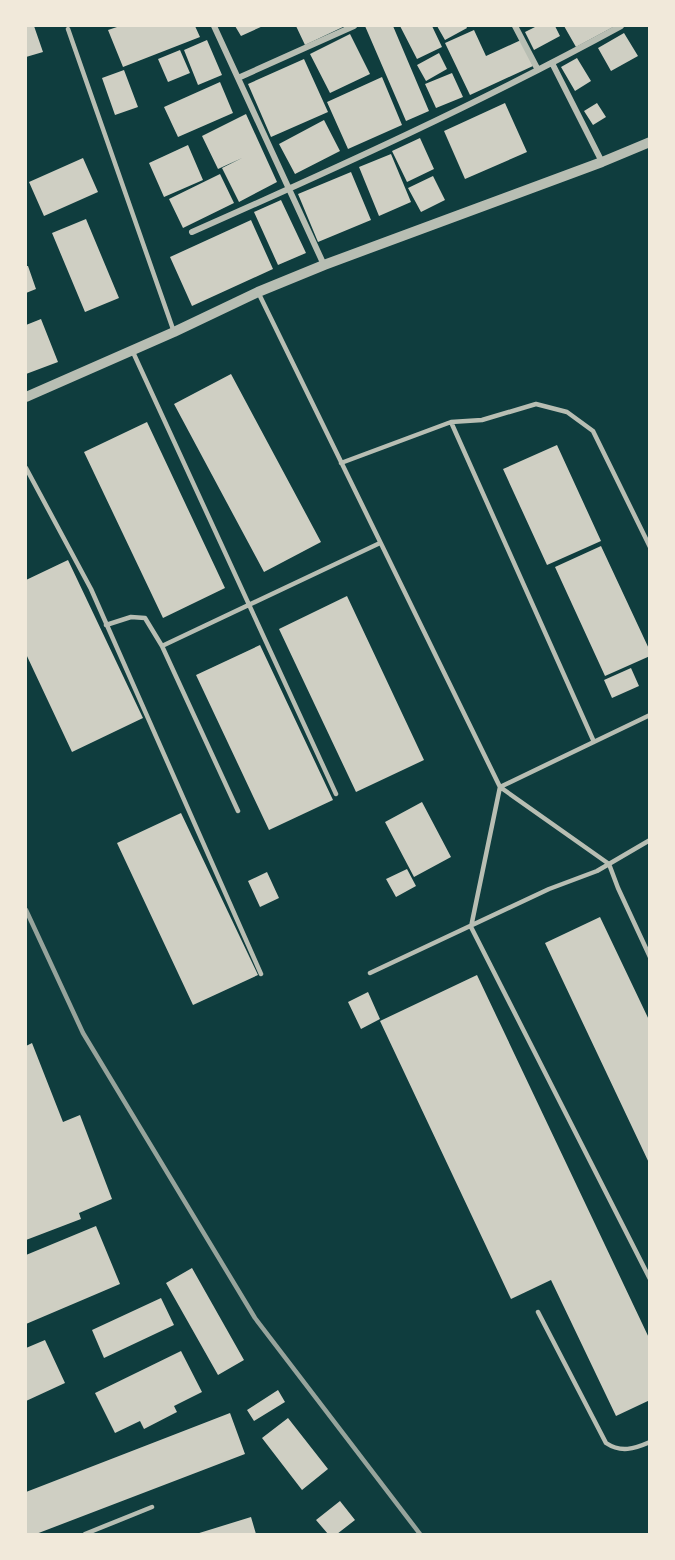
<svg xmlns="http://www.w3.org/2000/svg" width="675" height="1560" font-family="Cabin,sans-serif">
<rect width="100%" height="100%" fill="#0f3d3e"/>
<path fill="#cfcfc3" d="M26 26H34L43 52 26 57Z
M120 26H195L200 37 123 67 108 30Z
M235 26H263L241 36Z
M296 26H345L305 45Z
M365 26H393L429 111 406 121Z
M400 26H432L442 47 417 59Z
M437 26H466L467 28 445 40Z
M537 26H555L560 36 534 50 525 32Z
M564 26H615L576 47Z
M474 30 486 56 521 40 533 66 470 95 445 43Z
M624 33 638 56 611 71 598 48Z
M350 34 370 74 330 93 310 54Z
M207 40 222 75 198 85 184 50Z
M180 50 190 73 168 82 158 59Z
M439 53 447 69 426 81 417 65Z
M577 58 591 81 575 91 561 67Z
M304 59 328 112 271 137 248 84Z
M124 70 138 107 115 115 102 78Z
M452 73 463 97 436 108 425 84Z
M382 77 402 125 348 149 327 102Z
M220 82 233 113 178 137 164 107Z
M505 103 527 152 465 179 444 131Z
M597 103 606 117 593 125 584 111Z
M246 114 277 182 239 202 222 168 242 158 218 169 202 136Z
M324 120 340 151 295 174 279 144Z
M420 138 434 169 407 182 392 151Z
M188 145 203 180 164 197 149 163Z
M391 154 411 202 379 216 359 167Z
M83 158 98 192 44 216 29 182Z
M351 172 371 220 318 242 298 194Z
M220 174 234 203 183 228 169 199Z
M433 176 445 200 421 212 408 188Z
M281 200 306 253 278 265 254 212Z
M86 219 119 298 85 312 52 233Z
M251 220 273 269 192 306 170 257Z
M26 266H28L36 289 26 293Z
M41 319 58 362 26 374V325Z
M231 374 321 542 264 572 174 404Z
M147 422 225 588 163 618 84 452Z
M557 445 601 541 547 565 503 469Z
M601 546 650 651V656L605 676 555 567Z
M68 560 143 718 72 752 26 654V580Z
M347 596 424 760 356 792 279 629Z
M260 645 333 800 269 830 196 675Z
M631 668 639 686 612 698 604 680Z
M422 802 451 857 414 877 385 822Z
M181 813 258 975 193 1005 117 843Z
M407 869 416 886 396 897 386 879Z
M267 872 279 898 260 907 248 881Z
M600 917 650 1022V1165L545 943Z
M477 975 650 1340V1400L616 1416 551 1280 511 1299 380 1021Z
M368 992 380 1019 361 1029 348 1002Z
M32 1043 63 1122 80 1115 112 1199 79 1213 81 1219 26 1240V1046Z
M96 1226 120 1284 26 1324V1255Z
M192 1268 244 1360 218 1375 166 1283Z
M161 1298 174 1325 104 1358 92 1330Z
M45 1340 65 1383 26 1401V1348Z
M181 1351 202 1392 174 1406 177 1412 144 1429 140 1421 115 1433 95 1393Z
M278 1390 285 1402 254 1421 247 1410Z
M230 1413 245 1454 36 1534H26V1492Z
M288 1418 328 1469 302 1490 262 1438Z
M340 1501 355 1520 337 1534H328L316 1520Z
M251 1517 256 1534H196Z"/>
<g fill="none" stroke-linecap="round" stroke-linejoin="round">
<path stroke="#b8beb3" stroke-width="4.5" d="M68 29 174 332
M258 292 500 787 609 864 618 888 650 957
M132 350 336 794
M451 422 594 742
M341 463 451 422 482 420 536 404 567 412 593 431 650 547
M26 468 91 589 261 974
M106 625 131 617 145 618 162 646
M650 715 500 787 471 927 650 1279
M238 811 162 646 380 543
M370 973 549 889 597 871 650 840
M538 1312 606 1443C621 1453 634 1449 650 1442
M85 1534 152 1507"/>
<path stroke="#b8beb3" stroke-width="6" d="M214 26 324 265
M515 26 538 70
M552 63 602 162
M238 78 354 26
M192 232C337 168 482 102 621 26"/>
<path stroke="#b8beb3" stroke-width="10" d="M26 397 174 332 258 292 324 265 602 162 650 142"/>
<path stroke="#97a49c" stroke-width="4.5" d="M26 910 83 1033 255 1318 420 1534"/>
</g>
<rect width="675" height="1560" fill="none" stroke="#f1e9da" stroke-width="54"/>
</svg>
